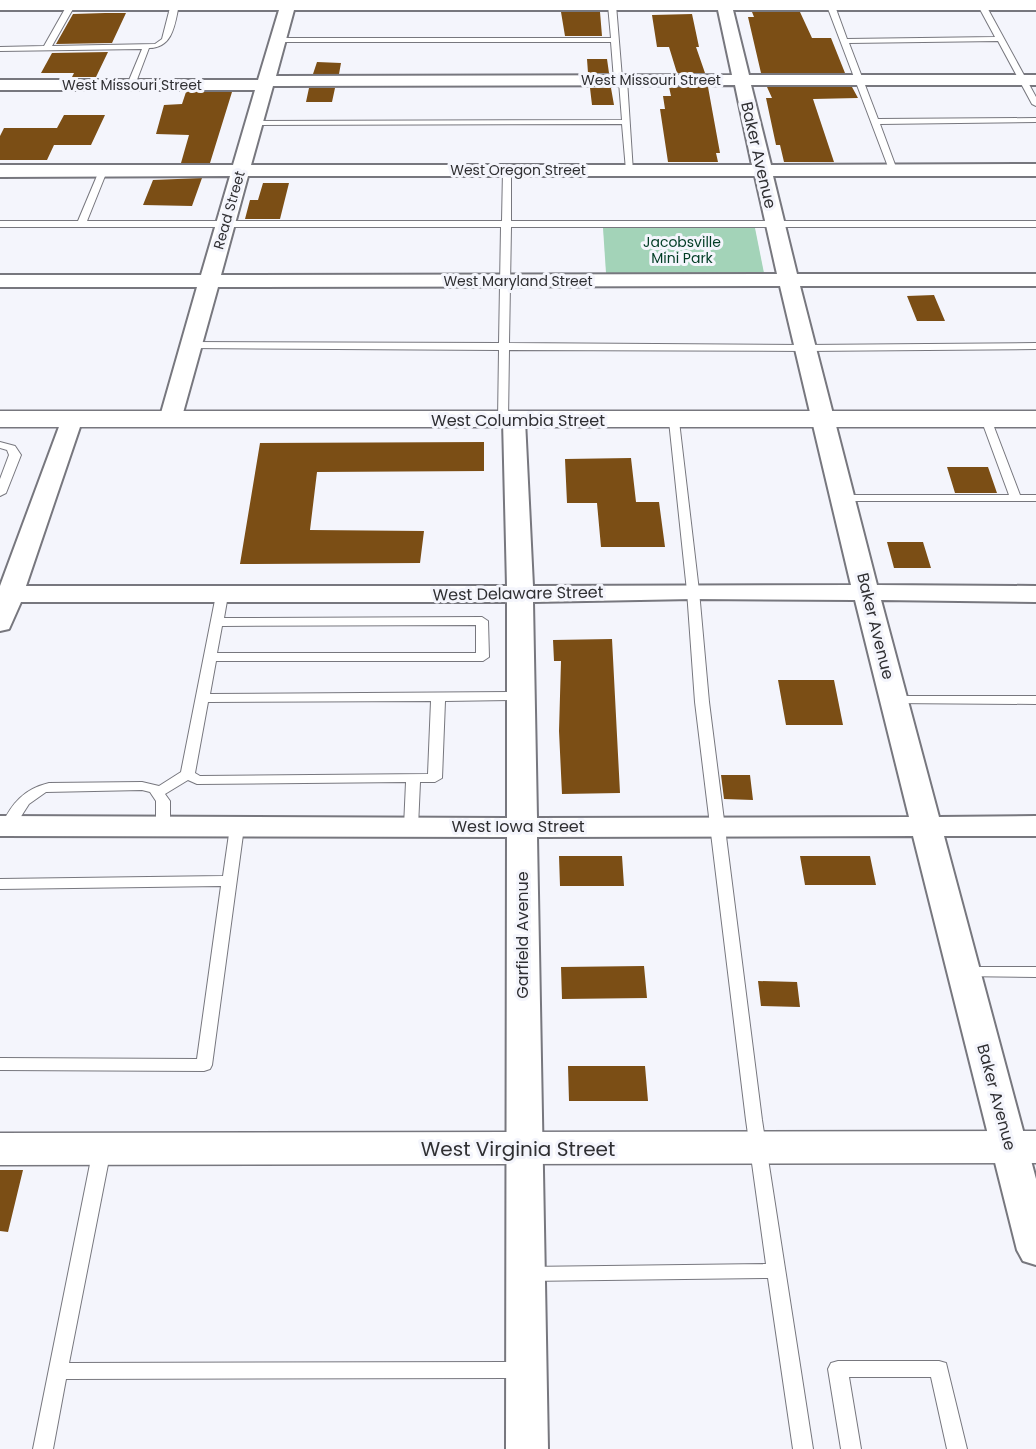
<svg xmlns="http://www.w3.org/2000/svg" width="1036" height="1449" font-family="Poppins,sans-serif">
<rect width="100%" height="100%" fill="#f4f5fc"/>
<path fill="#a3d3b8" d="M603 228H755L764 273H606Z"/>
<path fill="#7b4e15" d="M561 12H600L602 36H565Z
M752 12H800L812 38H831L845 73H761L748 17H754Z
M105 13H126L112 43 56 44 73 14Z
M692 14 699 47H696L705 73H677L669 47H657L652 15Z
M108 52 96 77H72L74 73H41L52 53Z
M587 59H607L609 73H588Z
M317 62 341 63 339 74H313Z
M669 87H708L720 153H716L718 162H668L660 109H665L663 96H671Z
M767 87H852L858 98 813 99 834 162H784L780 145H776L766 98H772Z
M309 88H335L332 102H306Z
M590 88H611L614 105H592Z
M186 92H232L210 163H181L189 135 156 134 164 105 182 104Z
M64 115H105L91 145H54L47 160H0V136L4 128H57Z
M202 178 192 206 143 205 153 180Z
M263 183H289L280 219H245L250 200H258Z
M934 295 945 321H917L907 296Z
M484 442V471L317 472 310 530 424 531 420 563 240 564 260 443Z
M631 458 636 502H659L665 547H601L597 503H567L565 459Z
M947 467H988L997 493H955Z
M887 542H923L931 568H894Z
M612 639 620 793 562 794 559 731 561 661H554L553 640Z
M778 680H834L843 725H786Z
M721 775H750L753 800 724 799Z
M559 856H622L624 886H560Z
M800 856H870L876 885H805Z
M644 966 647 998 562 999 561 967Z
M758 981 797 982 800 1007 761 1006Z
M568 1066H645L648 1101H569Z
M0 1170H23L8 1232 0 1231Z"/>
<g fill="none" stroke-linecap="round" stroke-linejoin="round">
<defs>
<path id="service" d="M70 0H78L52 46 155 44 162 39 172 0H180C175 20 175 48 149 48L135 85 131 87 127 85 142 49 0 51V47L44 46Z
M975 0H983L1036 97V106L1032 104 998 41 849 43 878 119 1036 118V122L880 124 897 170 890 172 827 6 831 4 835 6 847 39 995 37Z
M612 3 616 5 622 78 627 80 633 172 626 170 622 124 254 125 250 123 254 121 622 120 619 82 614 80 611 42H278L274 40 278 38H611L608 5Z
M507 167 511 170V221H1036V227H511L509 343 806 345 1036 343V349L806 351 509 350 508 420 503 423 498 420 499 350 191 348 186 345 191 342 499 343 501 227H0V221H78L99 171 103 168 107 171 87 221H502L503 170Z
M986 416 991 419 1020 495H1036V501H842L836 498 842 495H1009L981 419Z
M674 418 679 421 699 591 709 702 762 1120 813 1449H793L768 1278 526 1281 520 1279 517 1274 520 1269 526 1267 766 1264 746 1120 695 702 687 591 669 421Z
M0 442 15 446 21 455 6 493 0 496V479L9 455 7 450 0 448Z
M222 591 228 595 224 618 482 617 488 621 489 657 483 661H216L210 694 519 692 526 696 519 700 445 701 442 778 435 782H420L418 827 411 832 404 827 406 782 197 784 188 780 165 794 170 801V827L168 830 163 832 156 827V801L150 792 142 790 46 792 29 804 13 829H3L1 826C12 803 24 789 49 783L142 782 159 786 181 772 216 595ZM476 625V653H217L222 626ZM431 701 428 774 200 776 195 773 208 702Z
M894 696H1036V704L889 703 887 700 889 697Z
M237 822 244 827 212 1065 210 1069 204 1071 0 1070V1058L197 1059 221 886 0 889V879L223 876 230 827Z
M964 967H1036V977L958 976 956 972 958 968Z
M102 1143 108 1144 111 1149 69 1363 524 1362 531 1364 534 1370 531 1376 524 1378 66 1379 53 1449H33L93 1149 96 1144Z
M838 1361H939L946 1363 967 1449H947L931 1377H849L861 1449H841L828 1369 831 1363Z"/>
<path id="minor" d="M0 0H1036V10H733L749 75H1036V85H751L771 165 1036 164V176H773L797 274H1036V286H800L877 585 1036 586V602L881 600 939 817 1036 816V836H944L1036 1179V1265L1023 1261 1017 1250 913 836 537 837 548 1449H506L507 837 0 836V816L507 818V602H21L9 629 0 631V586L63 416H79L82 421 26 586H507L503 420 506 415H522L525 420 533 586 851 585 780 286 218 287 181 420 178 425H162L159 420 197 287H0V275H201L230 176 0 177V165H233L255 90H0V80H258L279 10H0ZM294 10H718L732 75 276 76ZM735 85 752 165H251L273 86ZM248 176H755L777 274 221 275ZM693 599 855 600 909 817 537 818 533 602Z"/>
<path id="tertiary" d="M1036 1131V1163L0 1165V1133Z"/>
<path id="secondary" d="M0 411H1036V427H0Z"/>
</defs>
<use href="#service" stroke="#77777e" stroke-width="2"/>
<use href="#minor" stroke="#77777e" stroke-width="4"/>
<use href="#tertiary" stroke="#77777e" stroke-width="3"/>
<use href="#secondary" stroke="#77777e" stroke-width="3"/>
<use href="#service" fill="#fff" fill-rule="evenodd"/>
<use href="#minor" fill="#fff" fill-rule="evenodd"/>
<use href="#tertiary" fill="#fff" fill-rule="evenodd"/>
<use href="#secondary" fill="#fff" fill-rule="evenodd"/>
</g>
<g text-anchor="middle" stroke-width="6" stroke-linejoin="round" paint-order="stroke">
<g font-size="14" fill="#2f2f32" stroke="#f4f5fc">
<text x="651" y="85">West Missouri Street</text>
<text x="132" y="90">West Missouri Street</text>
<text x="518" y="175">West Oregon Street</text>
<text transform="translate(229 210) rotate(-74)" y="5">Read Street</text>
<text x="518" y="286">West Maryland Street</text>
</g>
<g font-size="14" fill="#003c24" stroke="#f4f5fc">
<text x="682" y="247">Jacobsville<tspan x="682" dy="16">Mini Park</tspan></text>
</g>
<g font-size="16" fill="#2f2f32" stroke="#f4f5fc">
<text transform="translate(759 155) rotate(77)" y="6">Baker Avenue</text>
<text x="518" y="426">West Columbia Street</text>
<text transform="translate(518 593) rotate(-1)" y="6">West Delaware Street</text>
<text transform="translate(876 626) rotate(76)" y="6">Baker Avenue</text>
<text x="518" y="832">West Iowa Street</text>
<text transform="translate(522 935) rotate(-90)" y="6">Garfield Avenue</text>
<text transform="translate(997 1097) rotate(75)" y="6">Baker Avenue</text>
</g>
<g font-size="20" fill="#2f2f32" stroke="#f4f5fc">
<text x="518" y="1156">West Virginia Street</text>
</g>
</g>
</svg>
